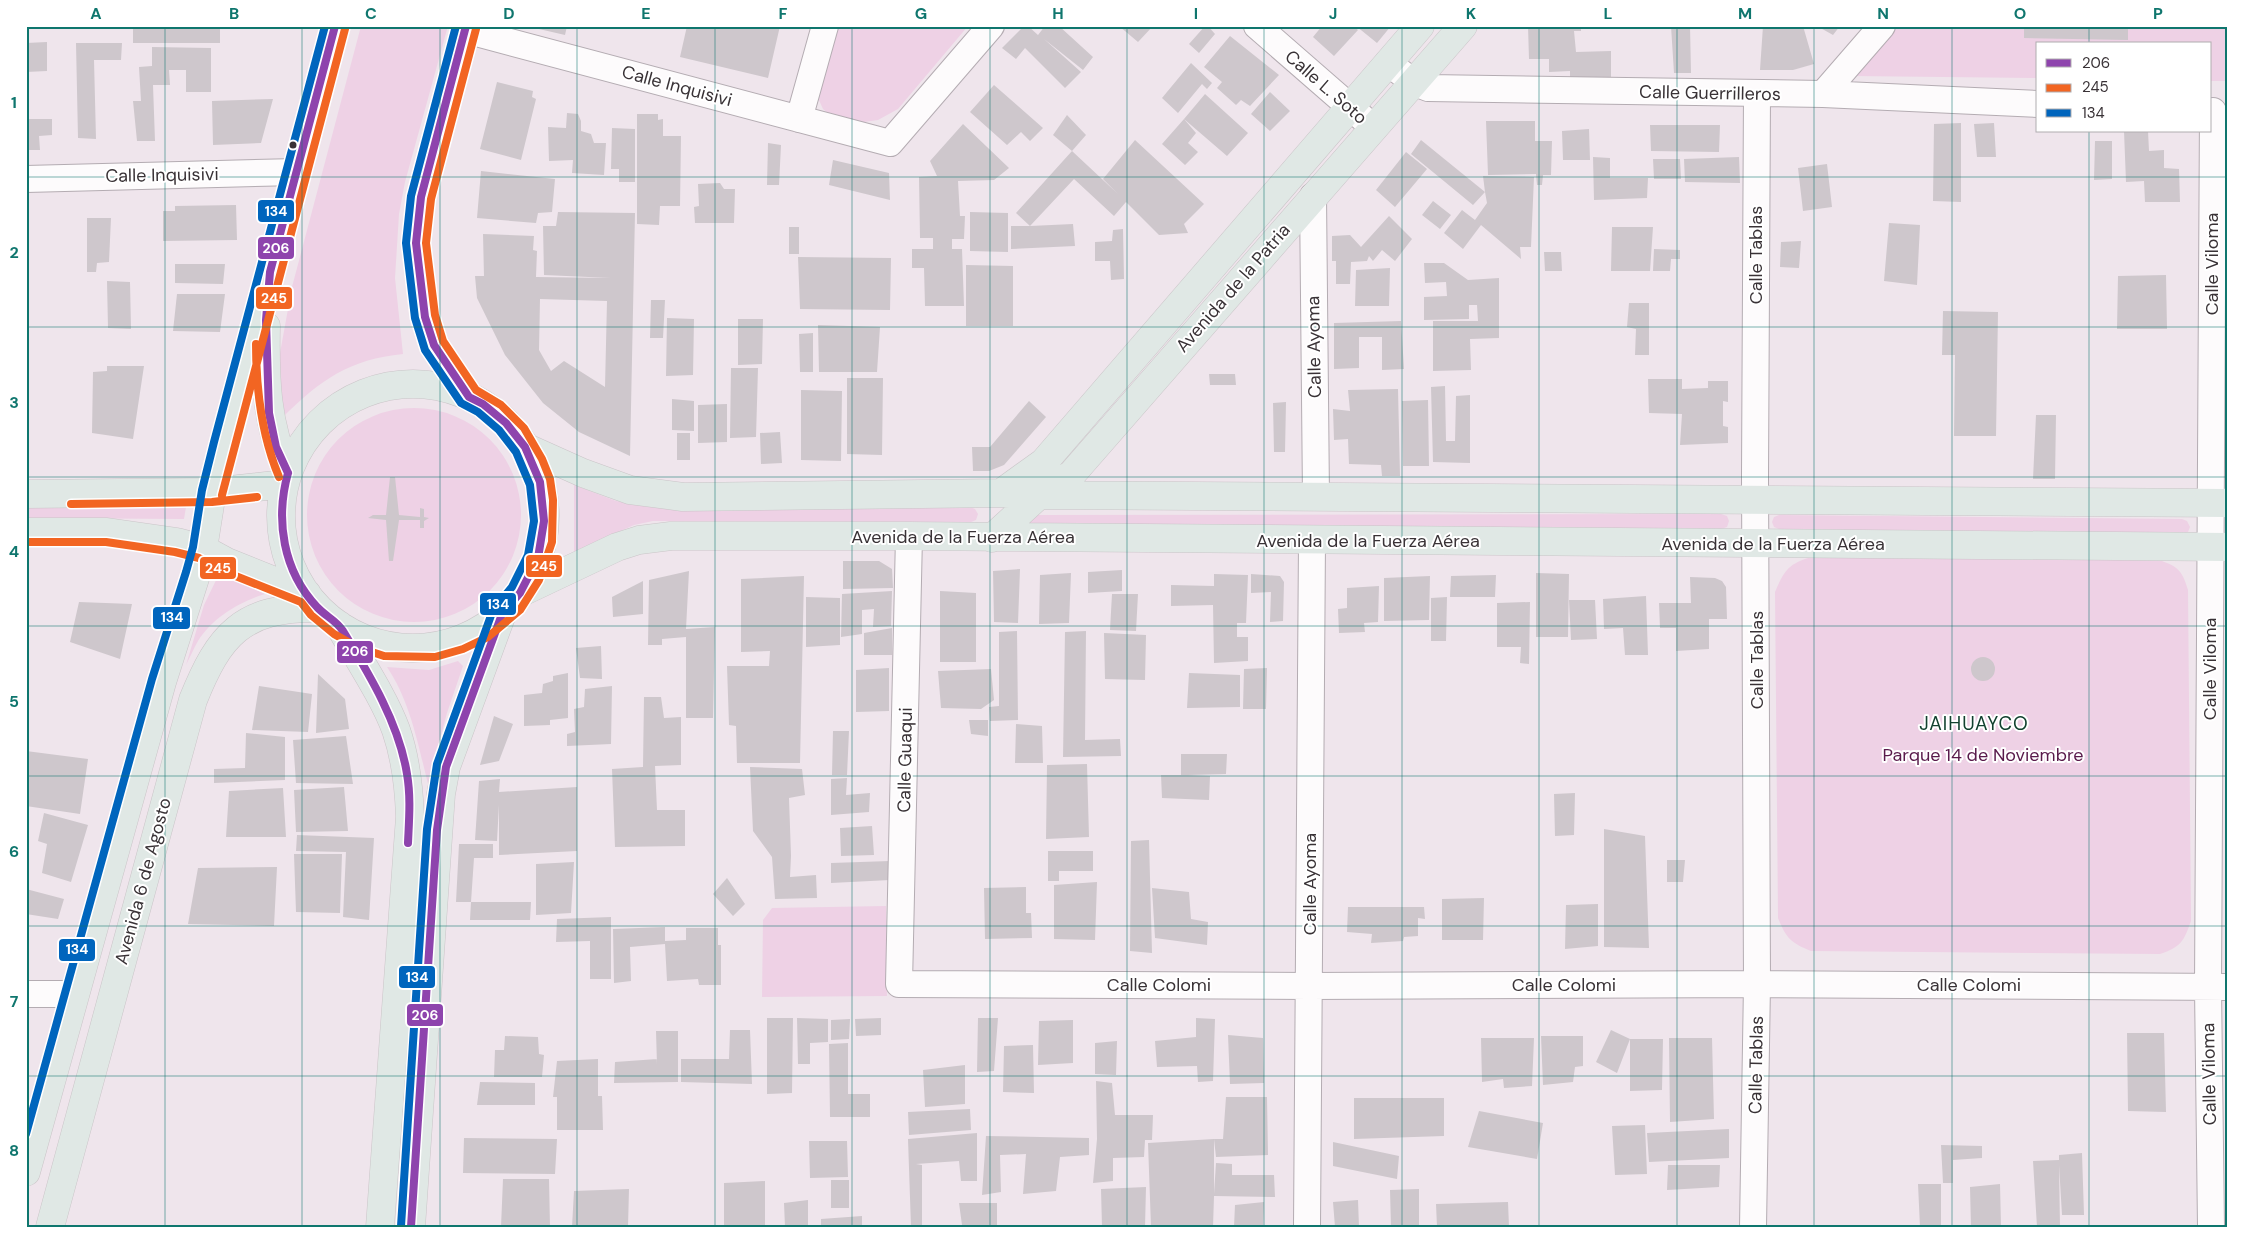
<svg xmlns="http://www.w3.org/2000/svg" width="2254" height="1253" font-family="'DM Sans',sans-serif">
<rect width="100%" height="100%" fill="#efe5ec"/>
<path fill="#eed1e5" d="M361 26H448L405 182 399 214 395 278 403 354C350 359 320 380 283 417L276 397 280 353 292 287Z
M835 26H968L898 109 878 120 857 123 830 115 823 109 818 98 817 88Z
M1895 26H2228V81H2210V44H2038V78L1852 76Z
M307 515a107 107 0 1 1 214 0a107 107 0 1 1-214 0Z
M574 485 616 501 652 507H970L975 509 978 514 976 520 971 522 653 521 634 525 574 552Z
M26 506 186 507 184 519 26 518Z
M1721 514 1727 516 1729 521 1727 527 1721 529H1030L1026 520 1032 515Z
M1779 515 2182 519 2187 521 2190 527 2188 532 2182 535 1779 529 1774 527 1772 522 1774 517Z
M1815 556 2156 559C2177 566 2182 569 2188 590L2191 921C2184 941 2181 947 2160 954L1811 951C1791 943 1786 938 1778 918L1775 592C1785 569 1789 563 1815 556Z
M220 572 265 594C241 601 212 618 198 641 194 648 190 657 186 665L204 605Z
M458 661 463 666 447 713 428 784C418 744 410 701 387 667L429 670Z
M886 906 887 996 762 997 763 920 772 908Z"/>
<path fill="#cec7cc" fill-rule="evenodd" d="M133 26H220V43H133Z
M540 26H567L565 35 539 29Z
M687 26H780L768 78 680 57Z
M1024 26H1028L1038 35 1045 26H1059L1093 57 1083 70 1044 39 1081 72 1065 88 1025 48 1016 59 1002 48Z
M1119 26H1153L1138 42Z
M1205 26H1208L1215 34 1199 53 1189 44Z
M1322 26H1353L1358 30 1334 56 1313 37Z
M1356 26H1391L1377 43Z
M1528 26H1581V31H1574L1576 52 1611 51V78H1570V71L1549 72V59H1529Z
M1671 26H1690L1691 73H1674Z
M1763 26H1803L1814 64 1793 70H1760Z
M1817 26H1840L1833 35Z
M2024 26H2128V40L2024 38Z
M1230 36 1279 75 1250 106 1241 100 1236 105 1217 88 1222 82 1204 67Z
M47 42V71L26 72V43Z
M76 43H122L121 60H94L96 139 78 138Z
M152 47 211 48V92H186V70H169L170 85H153L155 141H137L133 101H141L139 67 152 66Z
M1191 63 1212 83 1207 89 1202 84 1178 113 1162 98Z
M497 82 533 91 532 97 536 99 521 160 480 149Z
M994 85 1043 128 1030 141 1021 132 1007 145 970 112Z
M1270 92 1290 111 1270 131 1251 114Z
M1205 94 1248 133 1227 156 1184 119 1196 133 1188 143 1198 152 1185 165 1162 144 1184 119Z
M273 99 261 143 213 145 212 101Z
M567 113 578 114 581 121V131L591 134 594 143H606L604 175 572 173 573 160 549 161 548 127 566 128Z
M637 114H658V120L663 119V136H681L680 206H660L659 225 637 224Z
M1067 115 1086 135 1072 151 1118 194 1103 179 1135 140 1204 204 1184 224 1188 233 1159 235 1126 202 1114 216 1074 179 1030 226 1073 224 1075 246 1011 249V226H1030L1016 213 1072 151 1053 135Z
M26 119H52V135L39 136 40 150H26Z
M1486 121H1535V141H1552L1551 175H1543L1542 185H1537L1536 174 1488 175Z
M1961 123V202L1933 201 1934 124Z
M1994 123 1996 157H1977L1974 124Z
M963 124 1009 168 994 180 958 181 960 216H965L964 239H952V249H962L964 306H925L924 268H912V249H933V238H920L919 177 937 176 930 161Z
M1650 125H1720L1719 152 1651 151Z
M612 128 635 129V182H619V169H611Z
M1589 129 1590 160H1563L1562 131Z
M2124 131H2148L2149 151 2164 150V168L2179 169 2180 202H2145L2144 181 2126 182Z
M1421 140 1485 192 1483 176 1534 177 1531 247H1520L1521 259 1481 225 1463 249 1444 233 1462 210 1475 220 1487 203 1485 192 1473 205 1411 154Z
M2095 141H2112V179L2094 180Z
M768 143 781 145 779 185H767Z
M1406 152 1427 169 1395 207 1376 190Z
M1593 157 1610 158V178H1648L1647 198 1594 200Z
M1739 157 1740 183 1685 182 1684 159Z
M1653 159H1680L1681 179H1654Z
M833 160 889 173 890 200 829 185Z
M1827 164 1832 207 1803 211 1798 168Z
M481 171 555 179 552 212 538 213 536 223 477 218Z
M720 183 724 189H735L734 223H695L694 207 699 206 698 184Z
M1433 201 1451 215 1440 229 1422 215Z
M236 205 237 240 163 241V211H175V206Z
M558 212 635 213 630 456 579 432 543 403 505 355 477 298 475 276H484L483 234 534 236 533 250 537 251 536 277 611 278 544 275 543 226H556ZM540 299 607 301 605 387 564 361 551 371 539 350Z
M970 212 1008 213V252L970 251Z
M1389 216 1412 239 1395 261 1382 250 1373 261 1369 256 1367 261 1351 262 1350 284H1336V261H1332V236L1350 235 1361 247Z
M87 218H111L109 262 97 263 96 272H87Z
M1889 223 1920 225 1917 285 1884 281Z
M789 227H799V254H789Z
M1612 227H1653L1650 271H1611Z
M1123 229 1124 279 1111 280 1110 261H1095V242L1112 241 1113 230Z
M1801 241 1799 268 1780 267 1781 242Z
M1654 249 1680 250V259H1671L1670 271H1653Z
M26 251H28L29 310H26Z
M1544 252H1561L1562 271H1545Z
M798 257 891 258 890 310 800 309Z
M1424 263H1444L1468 280 1499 278V338L1470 339 1471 370 1433 371V321H1478L1477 305H1469V319L1424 320V297L1447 296 1446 282 1425 283Z
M175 264H225L223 284 175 283Z
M966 265 1013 266V326H966Z
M1390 268 1389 306H1355L1356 270Z
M2166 275 2167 329H2117L2118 276Z
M107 281 130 282 131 329 108 328Z
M177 294H225L220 332 173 331Z
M651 300H665L663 338H650Z
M1629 303H1649V355H1635L1636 329 1627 327Z
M1943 311 1998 312 1996 436H1954L1955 355H1942Z
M667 318 694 319 693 375 666 376Z
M738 319H763L762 364 738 365Z
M1401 321 1404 369 1382 370V337H1359V368L1334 369V323Z
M818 325 880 327 877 372H819Z
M813 333V372H800L799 334Z
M107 366H144L133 439 92 433 93 372 107 371Z
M731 368H758L756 437 730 438Z
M1209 374H1235L1236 385H1210Z
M847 378H883L882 455 847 454Z
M1648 379H1682V389L1708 388V381H1728V402L1723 401V426L1728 427V443L1680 445 1682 414 1649 413Z
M1445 386 1446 441H1455L1456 396 1470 395V463L1433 462 1431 387Z
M1398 389 1400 476H1382L1381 465 1349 464 1348 439 1334 440 1333 409 1350 411 1348 390Z
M801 390 842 391 841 461 801 460Z
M672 399 694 401V431L672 430Z
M1428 400 1429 466H1403L1402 401Z
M1029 401 1046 417 1004 465 989 471H973L972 447H990Z
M1286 402 1285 452H1274L1273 403Z
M727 404V442L698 443V405Z
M2036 415H2056L2055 479H2033Z
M780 432 782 463 761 464 760 433Z
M677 433H690V460H677Z
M390 477H395L399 515 420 517V508L424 509V517L429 518 424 521V528H420V520H399L393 561H389L386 520 368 518 373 515H386Z
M843 561H879L892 569 893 588 843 589Z
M1020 569 1018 623 994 622 993 571Z
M1122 570V591L1088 593V572Z
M689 571 686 629 715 627 713 718H686V637L662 639V645H648L649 580Z
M1071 573 1069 623 1039 624 1040 575Z
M1536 573 1569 574 1568 637H1536Z
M1214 574 1248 575 1246 623H1237V637H1248V661L1214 663 1213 605 1171 606V585L1214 586Z
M1251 574 1280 576 1284 582 1283 621 1270 622 1271 592 1251 593Z
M1496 575 1495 597H1450L1451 576Z
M804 576 800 763H737L736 726 729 725 727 666H769L770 651 741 652V579Z
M1430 576 1429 620 1384 621V578Z
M1690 577 1715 578 1722 581 1726 587 1727 619H1709V649L1676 651V628H1660L1659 603H1691Z
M643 581V614L613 617 612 597Z
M1379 586 1378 622 1364 623 1365 632 1339 633 1338 609 1347 608V588Z
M892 591 891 626 873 627 874 609 862 610V634L841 637 842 594Z
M940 591 976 593V662H940Z
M1112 594H1138L1136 631 1110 630Z
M1646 596 1648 655H1625L1623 628 1604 629 1603 599Z
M806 597 840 598V645L806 647Z
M1447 597 1446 641H1431V598Z
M1569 600H1595L1597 639 1571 640Z
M79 602 132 604 120 659 70 642Z
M1530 602 1529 664 1520 663 1521 647H1497V603Z
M892 628V655H864V633Z
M1017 631 1018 720 990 721 989 707 999 706V632Z
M1086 631 1085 740 1120 739 1121 756 1063 757 1065 632Z
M1104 633 1146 635 1145 680 1105 679Z
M601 646 602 679 580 678 576 648Z
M1971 669a12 12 0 1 1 24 0a12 12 0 1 1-24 0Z
M889 668V711L856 712V670Z
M1267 668 1266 709H1243L1244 669Z
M991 669 994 700 981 709 941 708 938 671Z
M568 673V718L550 720V725L524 726V695L542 693 543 684 553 681V676Z
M1189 673 1240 675V707L1187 708Z
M318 674 345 699 349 729 316 733Z
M259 686 312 694 308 732 252 730Z
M612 686 611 744 567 746V734L575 732 574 709 584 707 585 689Z
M644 697H661L664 718 681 717V765L655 766 657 810H685V846L615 847 612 769 643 767Z
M494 716 513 724 499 761 480 765Z
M969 720H988V736L971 734Z
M1016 724 1042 726 1043 763H1015Z
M833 731H849L847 775H832Z
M246 733 285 737V780L214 783V769L245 768Z
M346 736 353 784 296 783 293 740Z
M26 751 88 759 80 814 26 806Z
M1181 754H1227L1226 774 1188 775 1210 776 1209 800 1162 798 1161 775H1181Z
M1087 764 1089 837 1046 839 1047 765Z
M750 767 802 769 805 795 789 798 791 856 790 877 816 875 817 898 775 899 772 857 753 831Z
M847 778 846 795 870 793 869 812 831 815V779Z
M500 779 499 792 577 787V851L499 855V805L497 841 475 840 479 781Z
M344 787 348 831 296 832 294 790Z
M283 788 286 837H226L229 791Z
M1575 793 1574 835 1555 836 1554 794Z
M44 813 88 825 71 882 42 873 47 844 38 841Z
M872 826 874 855 841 856 840 828Z
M1604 829 1645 836 1649 948 1604 947Z
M297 835 374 838 369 920 343 917 346 852 296 851Z
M1149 840 1152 953 1130 951 1131 841Z
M459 844H493V858H474L471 902H531L530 920H470L471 902H456Z
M1048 851H1093V871H1059V881H1048Z
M294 854H342L340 913 296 912Z
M1667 860H1685L1683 882H1667Z
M890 861V880L831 883V863Z
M574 862 571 913 536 915V864Z
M277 867 274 926 188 924 198 868Z
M727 878 745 904 733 916 713 894Z
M1097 882 1095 940 1054 939V885Z
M1026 887V913H1031L1032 938 985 939 984 888Z
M1152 888 1189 892 1191 919 1208 922 1207 945 1155 938Z
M26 889 64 899 58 919 26 914Z
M1484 898 1483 940H1442V899Z
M1598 904V946L1565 949 1566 905Z
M1348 907H1424L1425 919 1418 918V936L1404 937 1403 941 1371 943 1372 934 1347 932Z
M611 917V979H590V941L556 942 557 919Z
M665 927V941L686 940V928H718V945H721V985H699L698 979 667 981 665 944 630 947 631 981 614 983 613 929Z
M767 1018H793L792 1093 767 1094Z
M797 1018 828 1019V1042L810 1043V1064H798Z
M881 1018V1035L856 1036 855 1019Z
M978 1018H998L994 1071 977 1072Z
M1196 1018 1215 1019 1213 1081 1198 1082 1197 1066 1157 1067 1155 1041 1196 1037Z
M850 1019 849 1039 831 1040V1020Z
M1073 1020V1063L1038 1065 1039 1021Z
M730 1030H750L752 1084 681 1082V1059H729Z
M1611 1030 1630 1039H1663L1662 1090 1630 1091V1039L1617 1073 1596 1062Z
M656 1031H678V1082L614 1083 615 1062 657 1059V1065Z
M2127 1033H2164L2166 1112 2128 1111Z
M1228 1035 1263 1038 1264 1083 1230 1084Z
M505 1036 538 1037 539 1054 544 1055 542 1077H494L495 1050H504Z
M1541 1036H1583V1066L1575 1067 1573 1082 1543 1085Z
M1481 1038H1534L1532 1086 1504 1088 1503 1079 1482 1082Z
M1669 1038H1712L1714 1119 1670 1122Z
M1117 1041 1116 1075 1095 1074V1043Z
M848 1043V1094H870V1117H830L829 1044Z
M1033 1045 1034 1093 1003 1092 1004 1046Z
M598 1059V1096H602L603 1130H557V1097H553L557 1061Z
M965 1065V1104L925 1107 923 1070Z
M1096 1081 1112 1083 1115 1115H1153L1152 1140H1145L1144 1157 1113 1158V1181L1093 1183 1097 1139Z
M480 1082 535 1083V1105H477Z
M1226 1097H1267L1268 1155 1216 1157 1214 1139V1194L1216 1163 1232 1164V1175H1274L1275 1197 1214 1196 1213 1227H1151L1148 1143 1214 1139H1223Z
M1354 1098H1444V1136L1354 1139Z
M970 1109 971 1130 909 1135 908 1112Z
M1479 1111 1543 1123 1537 1159 1468 1147Z
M1645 1125 1647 1174 1615 1175 1612 1126Z
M1729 1129V1158L1649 1162 1647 1133Z
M977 1133V1181H961L959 1161 916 1164 922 1165V1227H911L908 1139Z
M986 1136 1089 1138V1155L1060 1157 1056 1191 1023 1194 1026 1154 1000 1155 1001 1192 982 1195Z
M464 1138 557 1139 555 1174 463 1173Z
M809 1141H847L848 1177 810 1178Z
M1333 1142 1399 1156 1397 1179 1333 1166Z
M1941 1145 1982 1146V1158L1953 1160V1183H1943Z
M2082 1153 2084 1215H2062L2059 1165 2060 1227H2037L2033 1161 2059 1160V1155Z
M1668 1165H1720L1719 1187 1667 1190Z
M503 1179H549L550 1227H501Z
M831 1180H849V1208H831Z
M765 1181V1227H724V1183Z
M1918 1184H1941V1227H1920Z
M2000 1184 2001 1227H1971L1970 1187Z
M1146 1187 1145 1227H1102L1101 1189Z
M629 1189 628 1227H572L574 1191Z
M1419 1189V1227H1391L1390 1190Z
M808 1200V1227H785L784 1203Z
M1358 1200 1359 1227H1335L1333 1202Z
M1264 1202 1263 1227H1234L1235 1205Z
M1508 1202 1509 1227H1437L1436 1204Z
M959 1203H997V1227L962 1225Z
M862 1216V1227H821V1219Z"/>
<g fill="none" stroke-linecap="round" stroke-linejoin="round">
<defs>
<path id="minor" d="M1257 26 1373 127
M465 30 890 143 991 26
M1388 63 1415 83 1428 88 1823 94 2038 104
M1823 94 1882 26
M799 119 825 26
M26 179 297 172
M1313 196 1316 497
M909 536 899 984 1309 986 1757 984 2228 987
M26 994H74
M1307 1227 1312 541
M1753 1227 1757 984 1755 476 1757 94
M2211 1227 2208 987 2213 111"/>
<path id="major" d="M466 26 421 197 416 243 425 317 434 345 469 397
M266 326C265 379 266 424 288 473
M281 516a132 132 0 1 1 264 0a132 132 0 1 1-264 0Z
M525 447 583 473 630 490 683 497 1001 493 1039 495 2228 503
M1001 493 1044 462 1420 26
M26 494 212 492 284 484
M26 532H107L177 542 203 549 227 562 307 594
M992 538 1039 495 1072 474 1463 26
M520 593 617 547 639 540 671 536H909L2228 547
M339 625C357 657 384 697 396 730 406 759 409 787 410 817L380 1227
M26 1172 162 682 196 575 203 549 212 492 224 444 335 26
M50 1227 193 700C219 635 242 607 318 608
M411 1227 441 794 446 767 502 614"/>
</defs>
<use href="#minor" stroke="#b4acb2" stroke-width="28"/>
<use href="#major" stroke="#cac5c8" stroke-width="29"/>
<use href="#minor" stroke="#fdfbfc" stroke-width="26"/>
<use href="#major" stroke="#e0e8e5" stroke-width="28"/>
<defs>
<path id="bus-1" d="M288 473C275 520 283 571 317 607 325 616 336 620 343 631 369 674 399 723 407 774 411 797 409 820 408 843
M288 473 276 447 269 413 266 320 270 272 335 26
M411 1227 437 830 446 767 502 614 520 593 538 558 544 521 540 482 525 447 506 423 483 404 469 397 434 345 425 317 416 243 421 197 466 26"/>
<path id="bus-2" d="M256 344C256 390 261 434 279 477
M222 495 345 29
M71 504 212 502 257 497
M26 542H106L175 552 199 558 223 571 301 602 311 615 334 634 357 647 384 656 435 657 463 649 488 637 520 610 539 580 552 542 553 500 550 479 542 459 524 428 501 405 476 390 443 341 435 315 426 243 431 199 476 29"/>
<path id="bus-3" d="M26 1134 152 679 186 572 193 547 202 490 214 442 325 26
M401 1226 427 829 437 764 493 610 512 587 528 555 534 521 530 485 516 452 499 430 478 412 461 403 425 350 415 318 406 243 411 196 456 26"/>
</defs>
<use href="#bus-1" stroke="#fff" stroke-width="11"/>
<use href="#bus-2" stroke="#fff" stroke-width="11"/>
<use href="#bus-3" stroke="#fff" stroke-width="11"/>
<use href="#bus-1" stroke="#8e44ad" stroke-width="8"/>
<use href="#bus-2" stroke="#f26522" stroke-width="8"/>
<use href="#bus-3" stroke="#0065bd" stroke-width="8"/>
</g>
<path fill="none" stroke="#0f766e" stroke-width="1" stroke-opacity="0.55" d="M165 26V1227M302 26V1227M440 26V1227M577 26V1227M715 26V1227M852 26V1227M990 26V1227M1127 26V1227M1264 26V1227M1402 26V1227M1539 26V1227M1677 26V1227M1814 26V1227M1952 26V1227M2089 26V44M2089 131V1227M26 177H2228M26 327H2228M26 477H2228M26 626H2228M26 776H2228M26 926H2228M26 1076H2228"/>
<circle fill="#393236" stroke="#fff" stroke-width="2" cx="293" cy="145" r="4.5"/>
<g text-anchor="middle" stroke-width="4" stroke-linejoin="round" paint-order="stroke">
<g font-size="18" fill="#393236" stroke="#fff">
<text transform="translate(677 86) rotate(15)" y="6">Calle Inquisivi</text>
<text transform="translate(1326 87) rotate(41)" y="6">Calle L. Soto</text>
<text transform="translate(1710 93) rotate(1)" y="6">Calle Guerrilleros</text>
<text transform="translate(162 175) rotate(-1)" y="6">Calle Inquisivi</text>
<text transform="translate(1756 255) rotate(-90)" y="6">Calle Tablas</text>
<text transform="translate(2212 264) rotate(-90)" y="6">Calle Viloma</text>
<text transform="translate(1233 288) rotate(-49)" y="6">Avenida de la Patria</text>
<text transform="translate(1314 347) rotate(-91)" y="6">Calle Ayoma</text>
<text x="963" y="543">Avenida de la Fuerza Aérea</text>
<text x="1368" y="547">Avenida de la Fuerza Aérea</text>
<text x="1773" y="550">Avenida de la Fuerza Aérea</text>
<text transform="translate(1757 660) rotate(-90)" y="6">Calle Tablas</text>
<text transform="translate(2210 669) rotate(-90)" y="6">Calle Viloma</text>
<text transform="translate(905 760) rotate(-89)" y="6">Calle Guaqui</text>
<text transform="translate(143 881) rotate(-75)" y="6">Avenida 6 de Agosto</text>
<text transform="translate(1310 884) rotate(-90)" y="6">Calle Ayoma</text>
<text x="1159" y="991">Calle Colomi</text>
<text x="1564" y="991">Calle Colomi</text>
<text x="1969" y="991">Calle Colomi</text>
<text transform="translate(1756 1065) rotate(-89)" y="6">Calle Tablas</text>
<text transform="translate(2209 1074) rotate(-91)" y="6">Calle Viloma</text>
</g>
<g font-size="18" fill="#591a4b" stroke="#fff">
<text x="1983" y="761">Parque 14 de Noviembre</text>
</g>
<g font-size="19" letter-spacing="1" fill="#12412f" stroke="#fff">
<text x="1974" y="730">JAIHUAYCO</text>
</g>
</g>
<g stroke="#fff" stroke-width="2">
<rect x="257" y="199" width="38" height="24" rx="5" fill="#0065bd"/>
<rect x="257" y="236" width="38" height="24" rx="5" fill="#8e44ad"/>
<rect x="255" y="286" width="38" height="24" rx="5" fill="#f26522"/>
<rect x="525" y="554" width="38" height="24" rx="5" fill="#f26522"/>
<rect x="199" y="556" width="38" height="24" rx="5" fill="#f26522"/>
<rect x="479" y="592" width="38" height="24" rx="5" fill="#0065bd"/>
<rect x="152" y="606" width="39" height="24" rx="5" fill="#0065bd"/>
<rect x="336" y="640" width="38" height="24" rx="5" fill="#8e44ad"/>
<rect x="58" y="938" width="38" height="24" rx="5" fill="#0065bd"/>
<rect x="398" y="965" width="38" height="24" rx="5" fill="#0065bd"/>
<rect x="406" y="1003" width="38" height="24" rx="5" fill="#8e44ad"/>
</g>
<g font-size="14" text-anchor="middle" font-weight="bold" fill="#fff">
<text x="276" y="216">134</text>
<text x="276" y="253">206</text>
<text x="274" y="303">245</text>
<text x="544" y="571">245</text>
<text x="218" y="573">245</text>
<text x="498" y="609">134</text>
<text x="172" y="622">134</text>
<text x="355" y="656">206</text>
<text x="77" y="954">134</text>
<text x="417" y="982">134</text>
<text x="425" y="1020">206</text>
</g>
<rect width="2254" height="1253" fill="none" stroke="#ffffff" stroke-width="55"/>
<rect x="2036" y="42" width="175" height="90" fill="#ffffff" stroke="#b0adaf"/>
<rect x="2046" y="59" width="25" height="8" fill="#8e44ad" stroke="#b0adaf"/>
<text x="2082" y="68" font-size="15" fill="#393236">206</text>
<rect x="2046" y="84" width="25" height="8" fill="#f26522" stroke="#b0adaf"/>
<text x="2082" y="92" font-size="15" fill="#393236">245</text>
<rect x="2046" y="109" width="25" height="8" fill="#0065bd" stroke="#b0adaf"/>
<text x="2082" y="118" font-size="15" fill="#393236">134</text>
<rect x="28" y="28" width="2198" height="1198" fill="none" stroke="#0f766e" stroke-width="2"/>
<g font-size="16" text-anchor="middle" font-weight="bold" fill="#0f766e">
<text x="96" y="19">A</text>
<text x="234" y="19">B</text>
<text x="371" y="19">C</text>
<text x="509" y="19">D</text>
<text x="646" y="19">E</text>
<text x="783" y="19">F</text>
<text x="921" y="19">G</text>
<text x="1058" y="19">H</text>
<text x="1196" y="19">I</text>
<text x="1333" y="19">J</text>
<text x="1471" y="19">K</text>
<text x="1608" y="19">L</text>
<text x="1745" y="19">M</text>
<text x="1883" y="19">N</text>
<text x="2020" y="19">O</text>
<text x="2158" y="19">P</text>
<text x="14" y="108">1</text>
<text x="14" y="258">2</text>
<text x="14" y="408">3</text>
<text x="14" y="557">4</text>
<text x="14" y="707">5</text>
<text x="14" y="857">6</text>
<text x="14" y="1007">7</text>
<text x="14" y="1156">8</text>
</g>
</svg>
